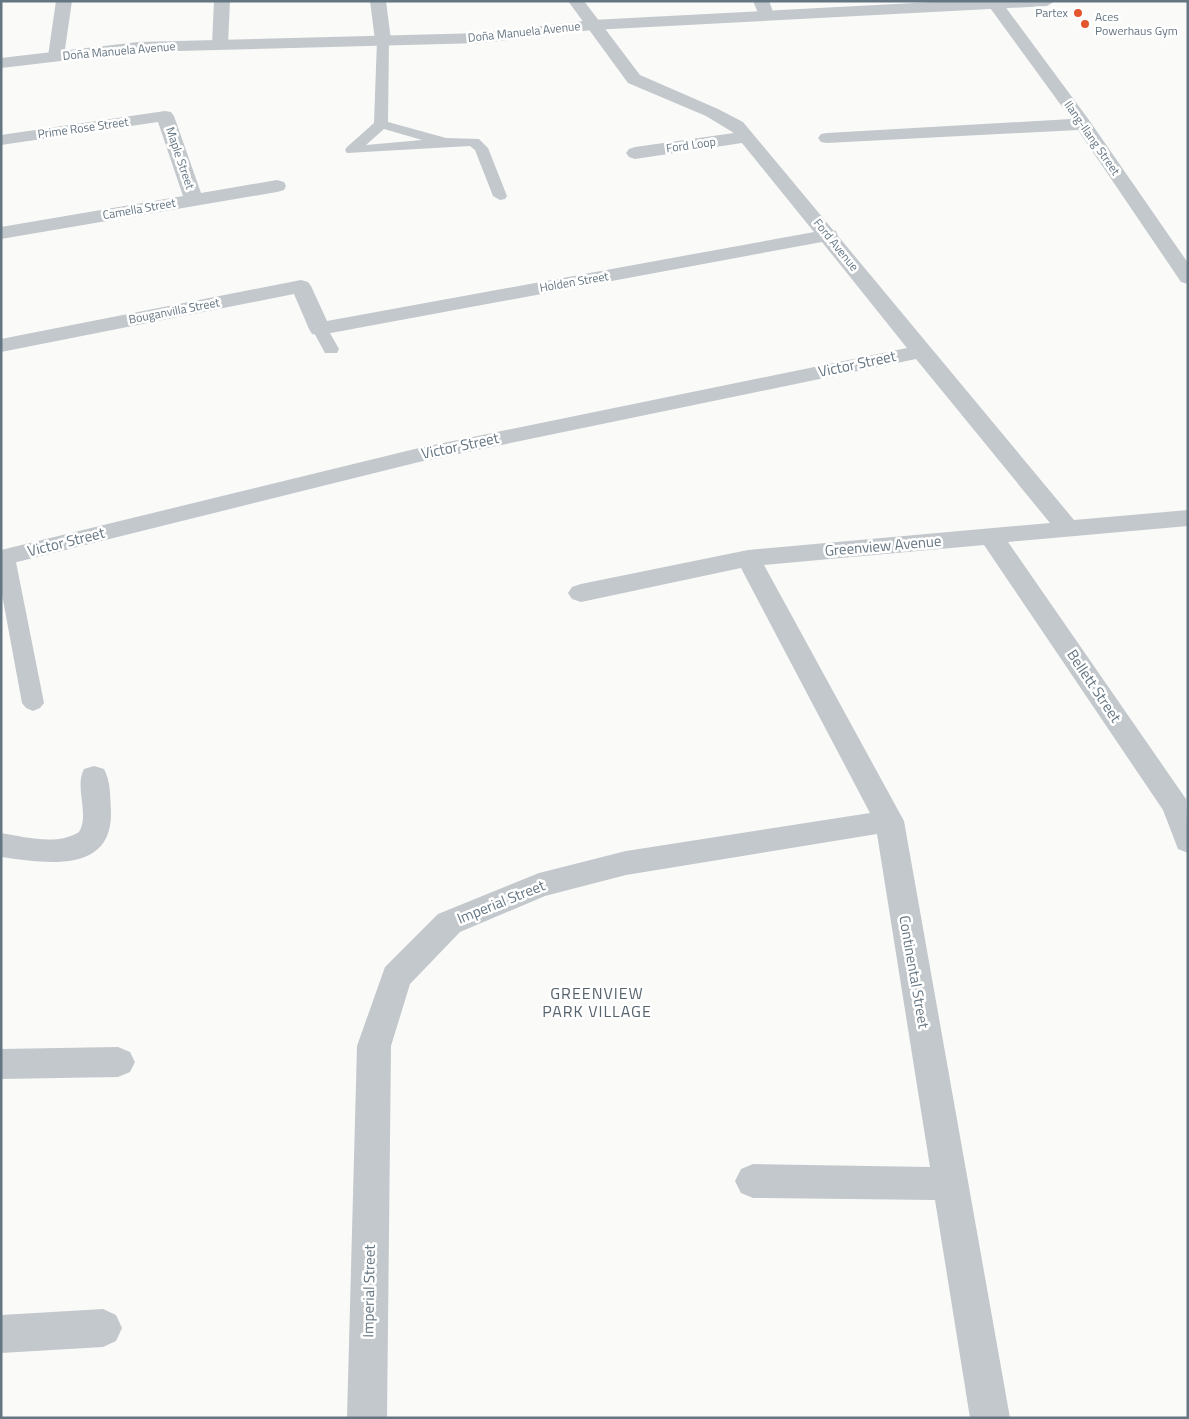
<svg xmlns="http://www.w3.org/2000/svg" width="1189" height="1419" font-family="'Titillium Web',sans-serif">
<rect width="100%" height="100%" fill="#fafaf8"/>
<g fill="none" stroke-linecap="round" stroke-linejoin="round">
<path fill="#c3c8cc" fill-rule="evenodd" d="M383 36 389 40 388 122 446 138 479 139 488 148 507 196 505 199 500 200 493 196 475 150 470 146 347 153 345 150 347 147 374 123 377 40ZM384 129 422 140 366 145Z
M320 324 326 326 339 349 337 353H325L312 329Z
M5 551 12 552 15 557 44 703 40 708 33 711 26 708 22 703 1 589V552Z"/>
<path fill="#c3c8cc" fill-rule="evenodd" d="M56 1H72L64 56 62 60H50L48 56Z
M214 1H230L228 44 226 48H214L212 44Z
M370 1H386L391 40 389 44H377L375 40Z
M568 1H584L640 75 718 109 743 122 833 230 836 231 838 236 1074 520 1188 510V526L1008 542 1186 799 1188 853 1178 849 1163 810 984 545 764 565 904 821 1010 1418H970L935 1200 753 1198 741 1193 735 1181 741 1169 753 1164 930 1167 877 834 626 875 545 896 460 932 410 984 391 1046 387 1418H347L357 1046 385 967 438 914 539 873 626 851 870 813 741 568 581 602 572 599 568 593 572 587 581 584 748 550 1050 523 916 359 419 462 1 566V550L419 448 907 348 822 242 320 335 312 334 309 329 294 294 1 352V339L301 280 308 282 311 286 327 321 814 232 742 143 635 159 629 157 626 153 629 149 635 147 734 133 706 116 628 83Z
M753 1H769L775 17 773 20H761Z
M985 1H1001L1089 120 1188 263V284L1181 282 1078 130 827 143 821 142 818 138 821 134 827 133 1071 119Z
M165 111 171 112 174 116 201 193 277 180 284 182 286 186 284 190 277 192 1 239V227L183 196 158 122 1 145V135Z
M94 766 104 769C111 782 110 797 111 811 113 875 45 863 1 857V833C25 837 57 846 79 832 90 814 74 788 84 769Z
M118 1047 130 1052 135 1062 130 1072 118 1077 1 1079V1049Z
M103 1309 116 1315 122 1328 116 1341 103 1347 1 1353V1315Z"/>
<path fill="#c3c8cc" fill-rule="evenodd" d="M952 1H1055L1047 6 592 30 482 43 138 52 1 68V58L138 42 482 33 592 20Z"/>
</g>
<g fill="#e4572e" stroke="#fff" stroke-width="2">
<circle cx="1078" cy="13" r="5"/>
<circle cx="1085" cy="24" r="5"/>
</g>
<g text-anchor="middle" stroke-width="5" stroke-linejoin="round" paint-order="stroke">
<g font-size="12" fill="#657683" stroke="#fff" text-anchor="end">
<text x="1068" y="17">Partex</text>
<text x="1095" y="21" text-anchor="start">Aces<tspan x="1095" dy="14">Powerhaus Gym</tspan></text>
</g>
<g font-size="12" fill="#657683" stroke="#fff">
<text transform="translate(524 32) rotate(-6)" y="4">Doña Manuela Avenue</text>
<text transform="translate(119 51) rotate(-5)" y="4">Doña Manuela Avenue</text>
<text transform="translate(83 128) rotate(-8)" y="4">Prime Rose Street</text>
<text transform="translate(1092 138) rotate(55)" y="4">Ilang-Ilang Street</text>
<text transform="translate(691 145) rotate(-8)" y="4">Ford Loop</text>
<text transform="translate(180 158) rotate(71)" y="4">Maple Street</text>
<text transform="translate(139 209) rotate(-10)" y="4">Camella Street</text>
<text transform="translate(836 245) rotate(51)" y="4">Ford Avenue</text>
<text transform="translate(574 282) rotate(-10)" y="4">Holden Street</text>
<text transform="translate(174 311) rotate(-11)" y="4">Bouganvilla Street</text>
</g>
<g font-size="15" fill="#657683" stroke="#fff">
<text transform="translate(857 364) rotate(-12)" y="5">Victor Street</text>
<text transform="translate(460 446) rotate(-12)" y="5">Victor Street</text>
<text transform="translate(66 542) rotate(-14)" y="5">Victor Street</text>
<text transform="translate(883 546) rotate(-5)" y="5">Greenview Avenue</text>
<text transform="translate(1094 686) rotate(56)" y="5">Bellett Street</text>
<text transform="translate(501 902) rotate(-22)" y="5">Imperial Street</text>
<text transform="translate(914 972) rotate(80)" y="5">Continental Street</text>
<text transform="translate(369 1291) rotate(-89)" y="5">Imperial Street</text>
</g>
<g font-size="16" letter-spacing="1" fill="#57646e" stroke="#fff">
<text x="597" y="999">GREENVIEW<tspan x="597" dy="18">PARK VILLAGE</tspan></text>
</g>
</g>
<rect width="1189" height="1419" fill="none" stroke="#657683" stroke-width="5"/>
</svg>
